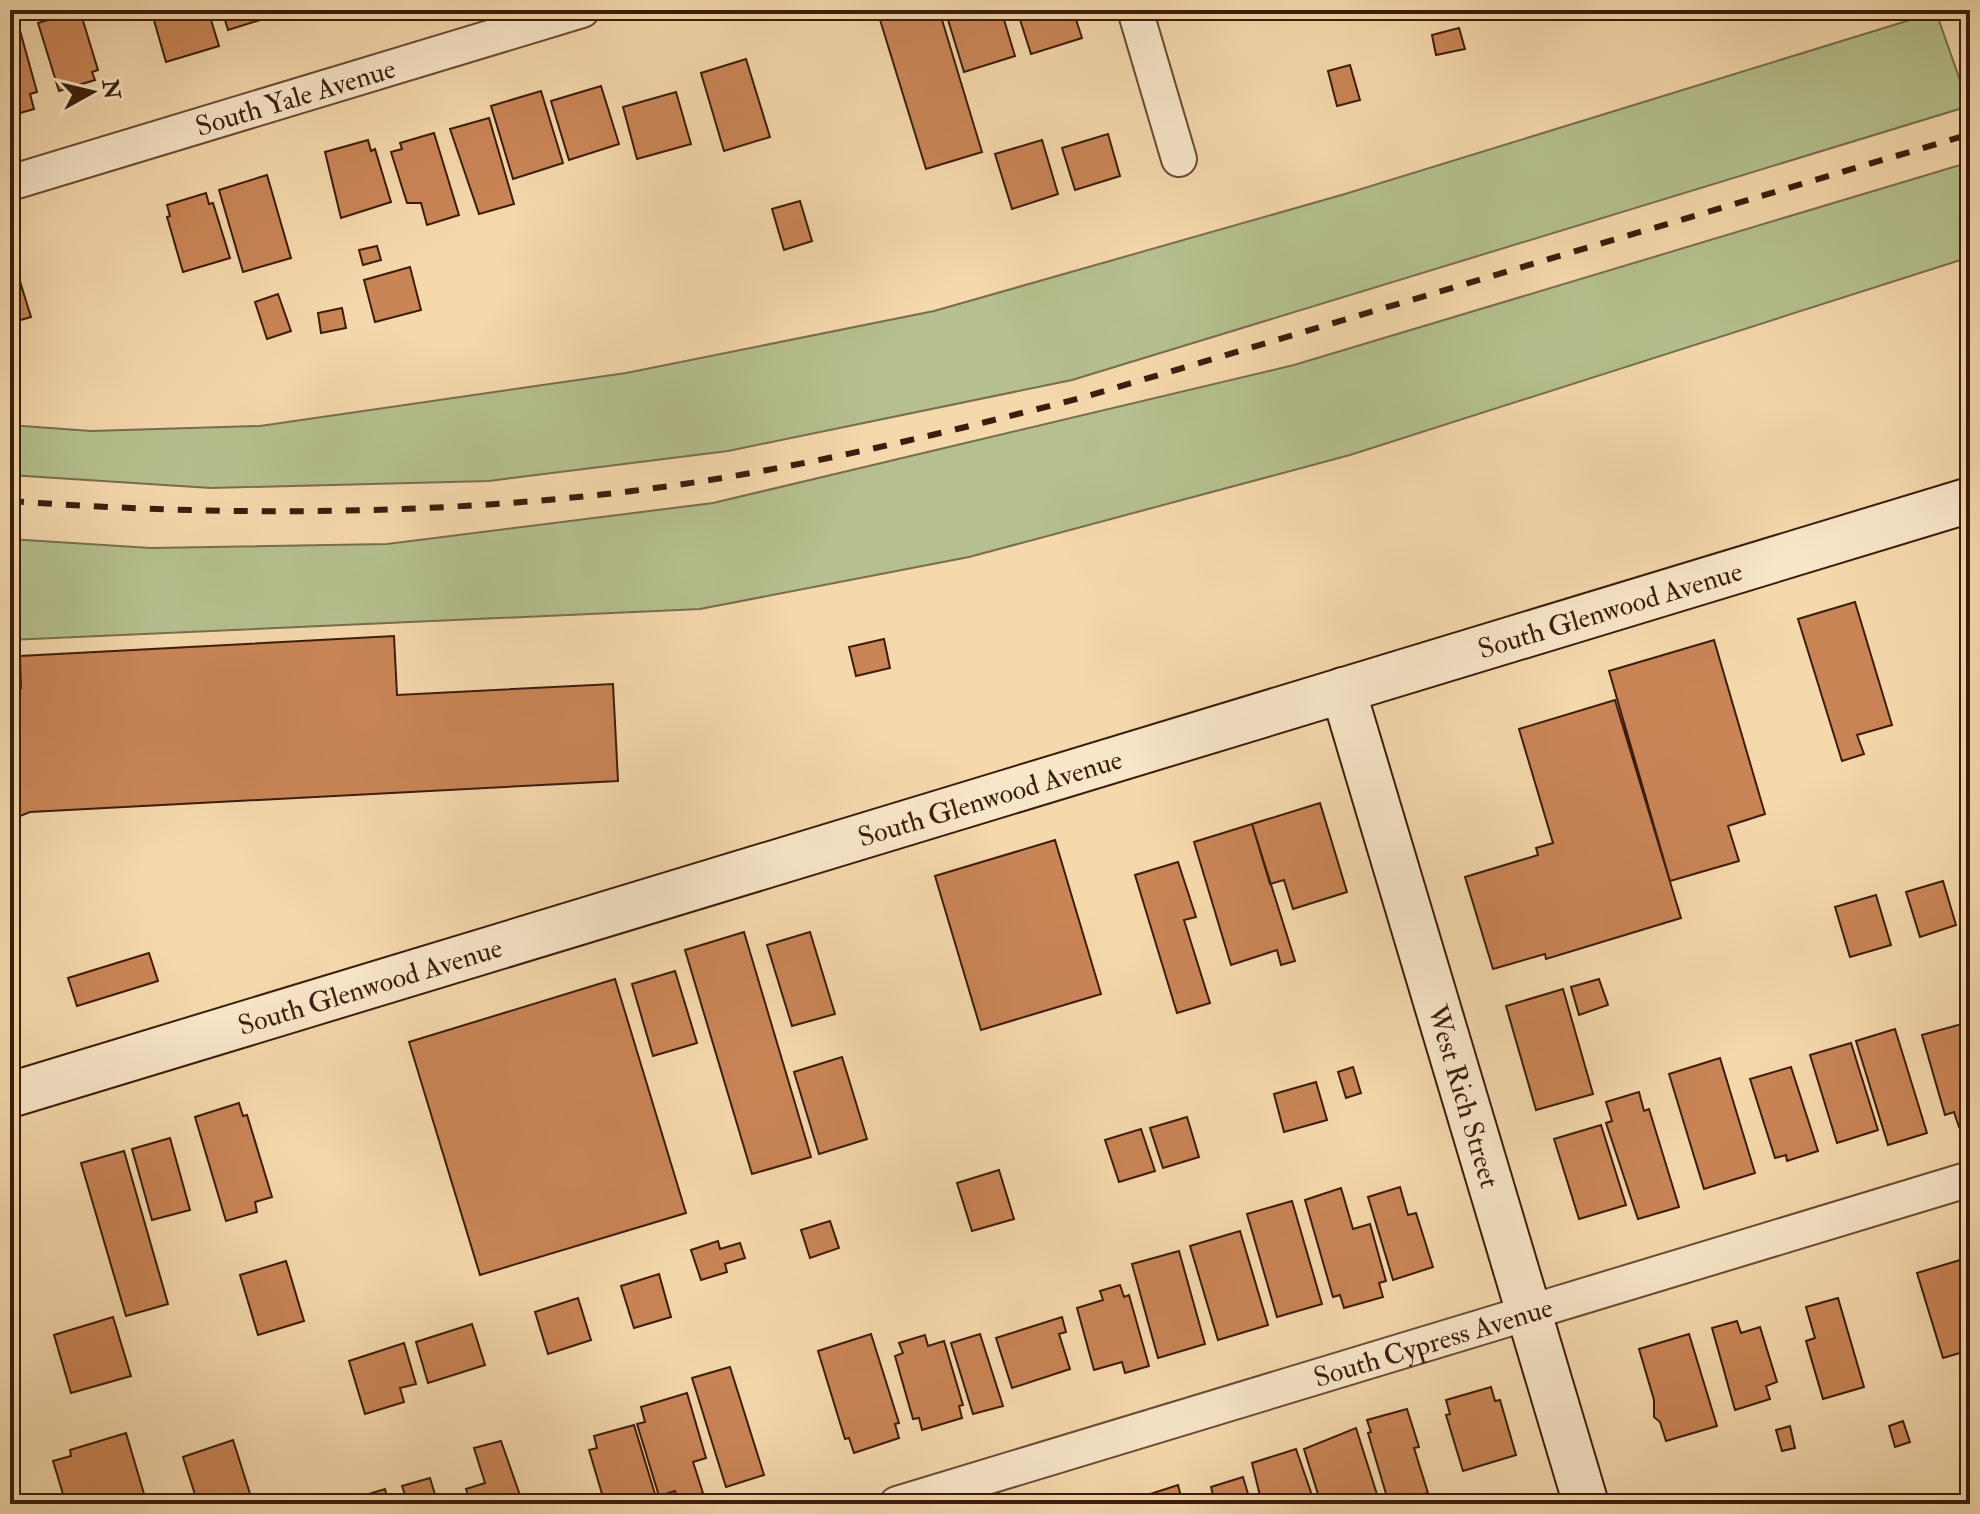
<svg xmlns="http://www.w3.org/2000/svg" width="1980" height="1514" font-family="'IM FELL Double Pica',serif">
<rect width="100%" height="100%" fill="#f5d8ac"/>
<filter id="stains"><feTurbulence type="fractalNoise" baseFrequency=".0025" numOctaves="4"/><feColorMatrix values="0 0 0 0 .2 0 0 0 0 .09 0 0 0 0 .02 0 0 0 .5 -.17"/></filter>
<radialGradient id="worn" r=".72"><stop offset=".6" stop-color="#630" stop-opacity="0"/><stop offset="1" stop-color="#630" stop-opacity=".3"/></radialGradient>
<path fill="#b5c08e" stroke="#786e4e" stroke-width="2" d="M1936 12 1969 106 1072 380 728 451 489 481 211 488 10 475V425L91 431 260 426 626 373 934 311 1345 194Z
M1970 162V257L1350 455 969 557 700 609 10 640V539L151 548 387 544 713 503 1294 365Z"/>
<path fill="#ca8557" stroke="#3c1c0d" stroke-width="2" d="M151 10H208L219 46 166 62Z
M222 10H278L279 14 228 30Z
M877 10H939L982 152 926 169Z
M945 10H1001L1015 56 964 72Z
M1017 10H1073L1082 38 1031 54Z
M80 11 98 70 92 72 95 80 59 91 38 23Z
M19 27 37 92 30 94 34 109 10 116V30Z
M1459 28 1465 49 1436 55 1432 35Z
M746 59 770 137 724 151 701 73Z
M1350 65 1360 100 1337 106 1328 71Z
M601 86 619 144 569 160 551 101Z
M541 91 563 163 513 179 491 106Z
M676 92 691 144 637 159 623 107Z
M489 118 514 204 479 214 450 129Z
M434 133 459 215 427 225 421 203H407L391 152 402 149 400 143Z
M1108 134 1120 176 1075 190 1062 148Z
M368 140 371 151 375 149 391 202 341 218 325 152Z
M1042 140 1058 194 1012 209 995 154Z
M267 175 291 258 243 272 219 190Z
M206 193 209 204 213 203 230 258 183 272 167 217 170 216 167 205Z
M800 201 812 241 784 250 772 209Z
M377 246 381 260 363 265 359 250Z
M14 262 31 317 10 323V264Z
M410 267 421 310 375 322 364 280Z
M278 294 291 331 267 339 255 302Z
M342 308 346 328 321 333 318 313Z
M1855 602 1892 725 1857 735 1864 754 1842 761 1798 619Z
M394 636 397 695 613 684 618 781 30 812 10 820V663L21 689 20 656Z
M884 639 890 668 856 676 849 647Z
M1714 640 1765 814 1728 826 1739 861 1670 881 1609 671Z
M1615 700 1681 918 1546 959 1545 954 1493 969 1465 877 1538 855 1536 848 1553 843 1519 729Z
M1320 803 1347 892 1293 909 1284 880 1270 884 1252 824Z
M1252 824 1295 961 1281 965 1277 950 1231 965 1194 842Z
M1055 840 1101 994 981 1030 935 876Z
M1178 862 1196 917 1184 920 1210 1003 1177 1013 1135 875Z
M1943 881 1956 925 1920 937 1906 892Z
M1876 895 1891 945 1850 957 1835 907Z
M744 932 811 1157 752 1174 685 950Z
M810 932 835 1014 792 1026 767 945Z
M149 953 158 981 77 1006 68 978Z
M675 971 697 1043 653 1056 632 984Z
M615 979 686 1213 480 1275 409 1042Z
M1599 979 1608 1005 1579 1015 1571 987Z
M1563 989 1593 1094 1536 1110 1506 1006Z
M1969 1022 1970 1123 1959 1127 1954 1112 1945 1115 1922 1035Z
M1895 1029 1927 1133 1888 1145 1856 1041Z
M1851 1043 1878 1130 1837 1143 1810 1055Z
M842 1057 867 1139 819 1154 794 1072Z
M1720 1058 1755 1173 1704 1189 1669 1074Z
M1353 1067 1361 1093 1346 1098 1338 1072Z
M1791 1067 1818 1151 1787 1161 1786 1155 1775 1158 1750 1079Z
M1316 1082 1327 1120 1284 1132 1274 1094Z
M1639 1092 1644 1111 1649 1109 1679 1207 1638 1219 1606 1123 1612 1121 1606 1102Z
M239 1103 243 1116 247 1115 272 1197 255 1202 257 1212 226 1221 195 1117Z
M1187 1117 1199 1157 1163 1168 1150 1128Z
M1601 1125 1626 1205 1579 1219 1554 1139Z
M1141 1129 1155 1171 1119 1182 1105 1140Z
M170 1138 190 1210 152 1220 132 1149Z
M124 1151 168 1304 126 1316 81 1163Z
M999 1170 1014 1219 972 1231 957 1183Z
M1400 1187 1408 1215 1416 1213 1433 1267 1393 1280 1368 1197Z
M1341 1188 1353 1229 1370 1224 1386 1281 1379 1283 1383 1297 1344 1308 1340 1295 1333 1297 1305 1200Z
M1292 1201 1322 1304 1277 1317 1247 1214Z
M830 1221 839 1248 810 1258 801 1230Z
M1240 1231 1268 1325 1218 1340 1190 1246Z
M10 1240 18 1265 10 1267Z
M718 1241 720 1249 740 1243 745 1258 725 1264 727 1272 701 1280 691 1250Z
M1179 1251 1205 1344 1158 1358 1132 1264Z
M1960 1260 1970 1292V1350L1943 1358 1917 1273Z
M286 1261 304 1321 258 1335 240 1275Z
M659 1274 671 1317 634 1328 621 1286Z
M1120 1285 1124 1297 1129 1295 1149 1366 1125 1373 1122 1362 1094 1370 1077 1308 1103 1300 1100 1291Z
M578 1298 591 1340 548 1354 535 1312Z
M1838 1298 1864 1387 1823 1399 1806 1341 1815 1338 1806 1307Z
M113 1317 131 1376 71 1393 54 1335Z
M1062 1317 1066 1332 1059 1334 1070 1369 1012 1388 996 1338Z
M1737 1321 1741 1333 1760 1327 1777 1382 1766 1386 1770 1399 1735 1410 1712 1328Z
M472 1324 485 1365 428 1383 416 1342Z
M871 1334 899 1423 895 1424 899 1438 854 1453 849 1438 845 1439 818 1351Z
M980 1334 1003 1406 973 1414 951 1343Z
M1689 1334 1717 1426 1666 1441 1660 1422 1654 1417V1400L1639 1349Z
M925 1335 928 1346 944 1341 963 1405 959 1406 962 1418 922 1430 919 1418 913 1419 895 1356 903 1353 899 1343Z
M404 1343 416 1384 400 1388 404 1402 365 1414 349 1361Z
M730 1367 764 1475 726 1487 692 1378Z
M1491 1387 1495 1401 1500 1400 1516 1455 1463 1471 1446 1415 1450 1414 1446 1400Z
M687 1393 706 1458 693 1462 703 1493 678 1501 675 1491 659 1496 637 1424 645 1422 641 1407Z
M1407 1409 1419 1447 1414 1448 1428 1493 1424 1494 1427 1504H1389L1368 1433 1371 1432 1367 1420Z
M1903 1421 1910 1442 1895 1447 1889 1426Z
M634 1425 658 1504H605L589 1450 597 1448 594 1436Z
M1790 1426 1795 1448 1782 1451 1776 1430Z
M1356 1428 1380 1504H1321L1304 1449Z
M126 1433 147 1504H66L53 1461 71 1456 70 1450Z
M233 1440 251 1497 229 1504H198L183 1457Z
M501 1441 523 1504H471L466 1489 485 1483 474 1448Z
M1296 1449 1315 1504H1262L1252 1463Z
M1243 1477 1251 1504H1203L1214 1499 1211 1487Z
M430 1478 437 1501 446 1498 448 1504H408L402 1486Z
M1178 1485 1183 1504H1140L1138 1498Z
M385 1489 389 1504H336Z"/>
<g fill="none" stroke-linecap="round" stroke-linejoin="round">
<defs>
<g id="street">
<path d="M1135 10 1179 159"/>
<path id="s1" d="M10 183 582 10"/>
<path id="s2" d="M897 1504 1970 1179"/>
</g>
<g id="secondary">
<path id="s3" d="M1343 690 1586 1504"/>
<path id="s4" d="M10 1095 1970 500"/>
</g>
</defs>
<use href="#street" stroke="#6a4b35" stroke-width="38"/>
<use href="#secondary" stroke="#3c1c0d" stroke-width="48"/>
<use href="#street" stroke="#f8e6c9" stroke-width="34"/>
<use href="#secondary" stroke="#f8e6c9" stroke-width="44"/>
<path stroke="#3c1c0d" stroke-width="6" stroke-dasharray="14 14" stroke-linecap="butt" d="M10 501C217 516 426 516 632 491 786 472 938 435 1088 396L1970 134"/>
</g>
<g text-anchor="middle" stroke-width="8" stroke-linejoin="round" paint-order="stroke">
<g font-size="28" fill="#3c1c0d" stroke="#f8e6c9">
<text dy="10" stroke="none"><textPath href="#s1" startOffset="298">South Yale Avenue</textPath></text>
<text dy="10" stroke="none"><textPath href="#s4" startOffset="1672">South Glenwood Avenue</textPath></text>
<text dy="10" stroke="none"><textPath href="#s4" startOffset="1024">South Glenwood Avenue</textPath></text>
<text dy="10" stroke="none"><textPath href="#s4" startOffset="376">South Glenwood Avenue</textPath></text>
<text dy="10" stroke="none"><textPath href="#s3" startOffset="424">West Rich Street</textPath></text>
<text dy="10" stroke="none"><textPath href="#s2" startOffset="560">South Cypress Avenue</textPath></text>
</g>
</g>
<rect width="1980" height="1514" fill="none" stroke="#f5d8ac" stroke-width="40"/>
<rect x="12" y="12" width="1956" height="1490" fill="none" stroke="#3c1c0d" stroke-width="4"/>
<rect x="20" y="20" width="1940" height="1474" fill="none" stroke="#3c1c0d" stroke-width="2"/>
<g transform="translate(92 92) rotate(82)" stroke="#f8e6c9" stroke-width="6" paint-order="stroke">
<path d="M0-6L14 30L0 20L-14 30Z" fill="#3c1c0d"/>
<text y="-12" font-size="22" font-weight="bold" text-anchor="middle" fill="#3c1c0d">N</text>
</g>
<rect width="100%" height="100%" filter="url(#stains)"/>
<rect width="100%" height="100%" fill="url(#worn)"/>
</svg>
